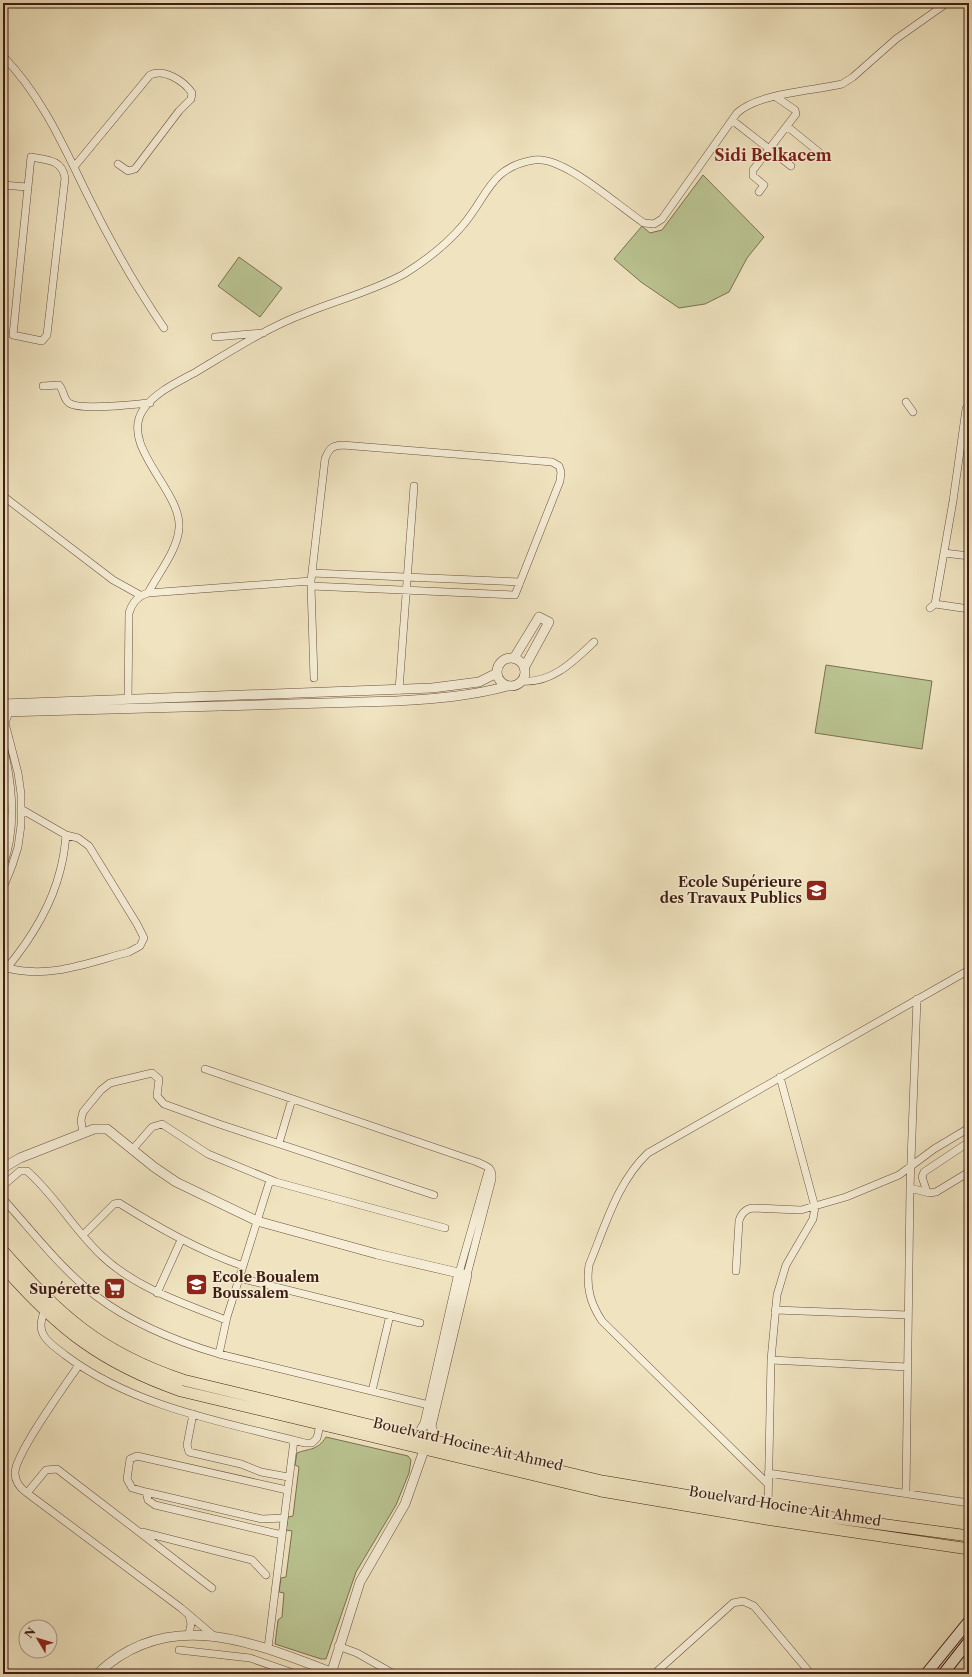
<svg xmlns="http://www.w3.org/2000/svg" width="972" height="1677" font-family="'Libre Caslon Text',serif">
<rect width="100%" height="100%" fill="#f0e4c0"/>
<filter id="stains"><feTurbulence type="fractalNoise" baseFrequency=".005" numOctaves="4"/><feColorMatrix values="0 0 0 0 .2 0 0 0 0 .09 0 0 0 0 .02 0 0 0 .5 -.17"/></filter>
<radialGradient id="worn" r=".72"><stop offset=".6" stop-color="#630" stop-opacity="0"/><stop offset="1" stop-color="#630" stop-opacity=".3"/></radialGradient>
<path fill="#bac492" stroke="#7c7052" d="M703 175 764 237 747 258 729 292 705 304 679 308 641 282 614 259 642 226 650 233 662 230Z
M239 257 282 288 260 317 218 286Z
M826 665 932 681 922 749 815 733Z
M326 1437 408 1456 411 1460 409 1473 396 1505 356 1572 326 1659H321L275 1644 278 1620 282 1617 284 1593 279 1592 281 1578 286 1577 292 1531 286 1530 288 1517 293 1516 299 1467 295 1465 297 1453C310 1448 317 1451 326 1437Z"/>
<g fill="none" stroke-linecap="round" stroke-linejoin="round">
<defs>
<path id="minor" d="M3 56C43 98 63 145 88 196 111 243 134 284 164 328
M732 120 791 166
M788 127 820 153
M31 157C46 160 62 159 65 178L47 335 42 341 13 335Z
M74 167 150 75C164 68 184 81 192 93L191 99 179 111 135 169 128 171 118 164
M3 185 27 187
M759 192 764 185 753 176V170L796 114 795 110 776 97
M215 337 263 333
M43 386 59 385C64 390 63 399 69 403 80 411 135 404 150 403
M906 402 913 412
M3 496 113 580 140 595
M944 553 969 556
M312 573 520 582
M311 586 515 595 560 481 561 472 559 466 552 462 342 445C331 446 329 449 325 459L311 581V586L314 678
M148 593C158 574 178 549 179 528 182 491 119 446 143 410 155 392 178 382 196 372 231 351 268 327 306 313 338 300 373 291 404 274 425 261 447 244 463 225 488 196 490 167 534 160 563 155 618 206 644 223L654 224 662 219 737 113C758 93 813 91 842 84L853 77 896 39 947 3
M935 604 969 609
M930 608 935 604 953 501 966 409
M521 681C551 684 573 662 594 642
M399 690 414 486
M128 699 129 613C132 603 137 596 148 593L311 581
M3 746C13 786 17 827 3 866
M21 809 66 835 78 838 89 846 137 924 144 938 140 946 129 952C87 963 50 979 7 968 30 940 51 907 60 871 63 860 65 847 66 835
M3 888 12 866 18 847 21 825V794L18 773 5 723 9 712
M205 1069 477 1162C486 1166 493 1167 492 1179L467 1275
M83 1134 81 1120 83 1112 101 1090 110 1083 152 1073 159 1079 157 1096 164 1104 219 1124 434 1195
M279 1143 292 1099
M132 1150 152 1127 162 1124 208 1154 276 1182 445 1228
M6 1183 20 1171H27C55 1195 74 1230 102 1256 136 1288 183 1303 226 1320
M910 1188 929 1193 936 1192 969 1172
M927 1192 922 1177 924 1172 969 1142
M3 1199C33 1232 61 1269 96 1296 133 1324 175 1341 219 1354L433 1406
M83 1235 114 1204 119 1203C159 1228 198 1250 243 1266
M736 1271 739 1221C741 1214 745 1209 753 1208L801 1210 846 1197 899 1175 934 1149 969 1128
M459 1273 489 1168
M239 1278 420 1323
M157 1293 181 1240
M775 1310 908 1315
M44 1311C42 1319 39 1326 43 1334 47 1343 58 1349 65 1355 134 1407 223 1422 305 1443H312L317 1438 320 1425
M219 1354 227 1317 270 1180
M771 1360 907 1367
M79 1365C66 1384 15 1454 15 1473 15 1482 20 1488 27 1493L181 1608 215 1637
M372 1391 390 1315
M193 1414 187 1445 189 1452 241 1464 261 1472 288 1477
M768 1473 969 1503
M767 1483 602 1321C590 1303 586 1287 589 1265 605 1227 617 1182 648 1153L969 970
M146 1492 148 1500 155 1505 282 1535
M27 1493 46 1470 57 1469 212 1588
M906 1494 910 1188 917 999
M768 1509 771 1360 777 1295 786 1265 813 1219 815 1207 780 1077
M284 1518 262 1519 146 1492 132 1488 127 1479 130 1459 137 1456 287 1490
M142 1532 252 1560 266 1575
M189 1634 191 1624 189 1615
M338 1646 357 1653 394 1674
M268 1648 294 1440
M179 1650 250 1658 296 1674
M654 1674 733 1603 743 1601 754 1606 811 1674"/>
<path id="tertiary" d="M514 658 539 617 549 622 524 668
M497 672a14 14 0 1 1 28 0a14 14 0 1 1-28 0Z
M3 704 432 688 479 682 497 673
M3 712 396 701C434 699 471 696 508 686
M3 1168 20 1158 94 1129H107L154 1167 176 1182 257 1221 377 1254 467 1275 431 1426 436 1441
M417 1437 425 1423 459 1273
M97 1674C168 1606 252 1642 331 1672
M331 1674 360 1582 405 1504 424 1450"/>
<path id="secondary" d="M926 1674 969 1621
M943 1674 969 1641"/>
<path id="primary" d="M3 1251C60 1315 99 1352 183 1380L602 1481 768 1509 969 1536
M3 1266C58 1329 101 1363 181 1391L601 1491 766 1519 969 1549"/>
</defs>
<use href="#minor" stroke="#6b4f3d" stroke-width="8"/>
<use href="#tertiary" stroke="#6b4f3d" stroke-width="10"/>
<use href="#secondary" stroke="#3f1d11" stroke-width="12"/>
<use href="#primary" stroke="#3f1d11" stroke-width="12"/>
<use href="#minor" stroke="#f5edd6" stroke-width="7"/>
<use href="#tertiary" stroke="#f5edd6" stroke-width="9"/>
<use href="#secondary" stroke="#f5edd6" stroke-width="10"/>
<use href="#primary" stroke="#f0e4c0" stroke-width="11"/>
</g>
<defs>
<symbol id="university-square" viewBox="-11 -11 22 22"><rect x="-9" y="-9" width="18" height="18" rx="4" fill="#8f2418" stroke="#f5edd6"/><path d="M0-5L7-2L0 1L-7-2ZM-4 1L0 2.5L4 1V4Q0 6-4 4Z" fill="#fff"/></symbol>
<symbol id="school-square" viewBox="-11 -11 22 22"><rect x="-9" y="-9" width="18" height="18" rx="4" fill="#8f2418" stroke="#f5edd6"/><path d="M0-5L7-2L0 1L-7-2ZM-4 1L0 2.5L4 1V4Q0 6-4 4Z" fill="#fff"/></symbol>
<symbol id="supermarket-square" viewBox="-11 -11 22 22"><rect x="-9" y="-9" width="18" height="18" rx="4" fill="#8f2418" stroke="#f5edd6"/><path d="M-6-5.5h2.5l.6 2H6L4.5 2H-2.5L-4.4-4H-6ZM-1.5 3.2a1.3 1.3 0 1 0 .1 0ZM3 3.2a1.3 1.3 0 1 0 .1 0Z" fill="#fff"/></symbol>
</defs>
<g fill-rule="evenodd">
<use href="#university-square" x="804" y="878" width="25" height="25"/>
<use href="#school-square" x="184" y="1272" width="25" height="25"/>
<use href="#supermarket-square" x="102" y="1276" width="25" height="25"/>
</g>
<g text-anchor="middle" stroke-width="3" stroke-linejoin="round" paint-order="stroke">
<g font-size="14" font-weight="bold" fill="#3f1d11" stroke="#f5edd6" text-anchor="end">
<text x="802" y="887">Ecole Supérieure<tspan x="802" dy="16">des Travaux Publics</tspan></text>
<text x="212" y="1282" text-anchor="start">Ecole Boualem<tspan x="212" dy="16">Boussalem</tspan></text>
<text x="100" y="1294">Supérette</text>
</g>
<g font-size="14" fill="#3f1d11" stroke="#f5edd6">
<text transform="translate(468 1444) rotate(13)" y="5">Bouelvard Hocine Ait Ahmed</text>
<text transform="translate(785 1506) rotate(9)" y="5">Bouelvard Hocine Ait Ahmed</text>
</g>
<g font-size="16" font-weight="bold" fill="#7a1f14" stroke="#f5edd6">
<text x="773" y="161">Sidi Belkacem</text>
</g>
</g>
<rect width="972" height="1677" fill="none" stroke="#f0e4c0" stroke-width="16"/>
<rect x="4" y="4" width="964" height="1669" fill="none" stroke="#3f1d11" stroke-width="2"/>
<rect x="8" y="8" width="956" height="1661" fill="none" stroke="#3f1d11"/>
<g transform="translate(38 1639) rotate(308)"><circle r="19" fill="#f5edd6" stroke="#ac9a87"/>
<path d="M0-3L7 15L0 10L-7 15Z" fill="#8f2418"/>
<text y="-6" font-size="11" font-weight="bold" text-anchor="middle" fill="#3f1d11">N</text>
</g>
<rect width="100%" height="100%" filter="url(#stains)"/>
<rect width="100%" height="100%" fill="url(#worn)"/>
</svg>
